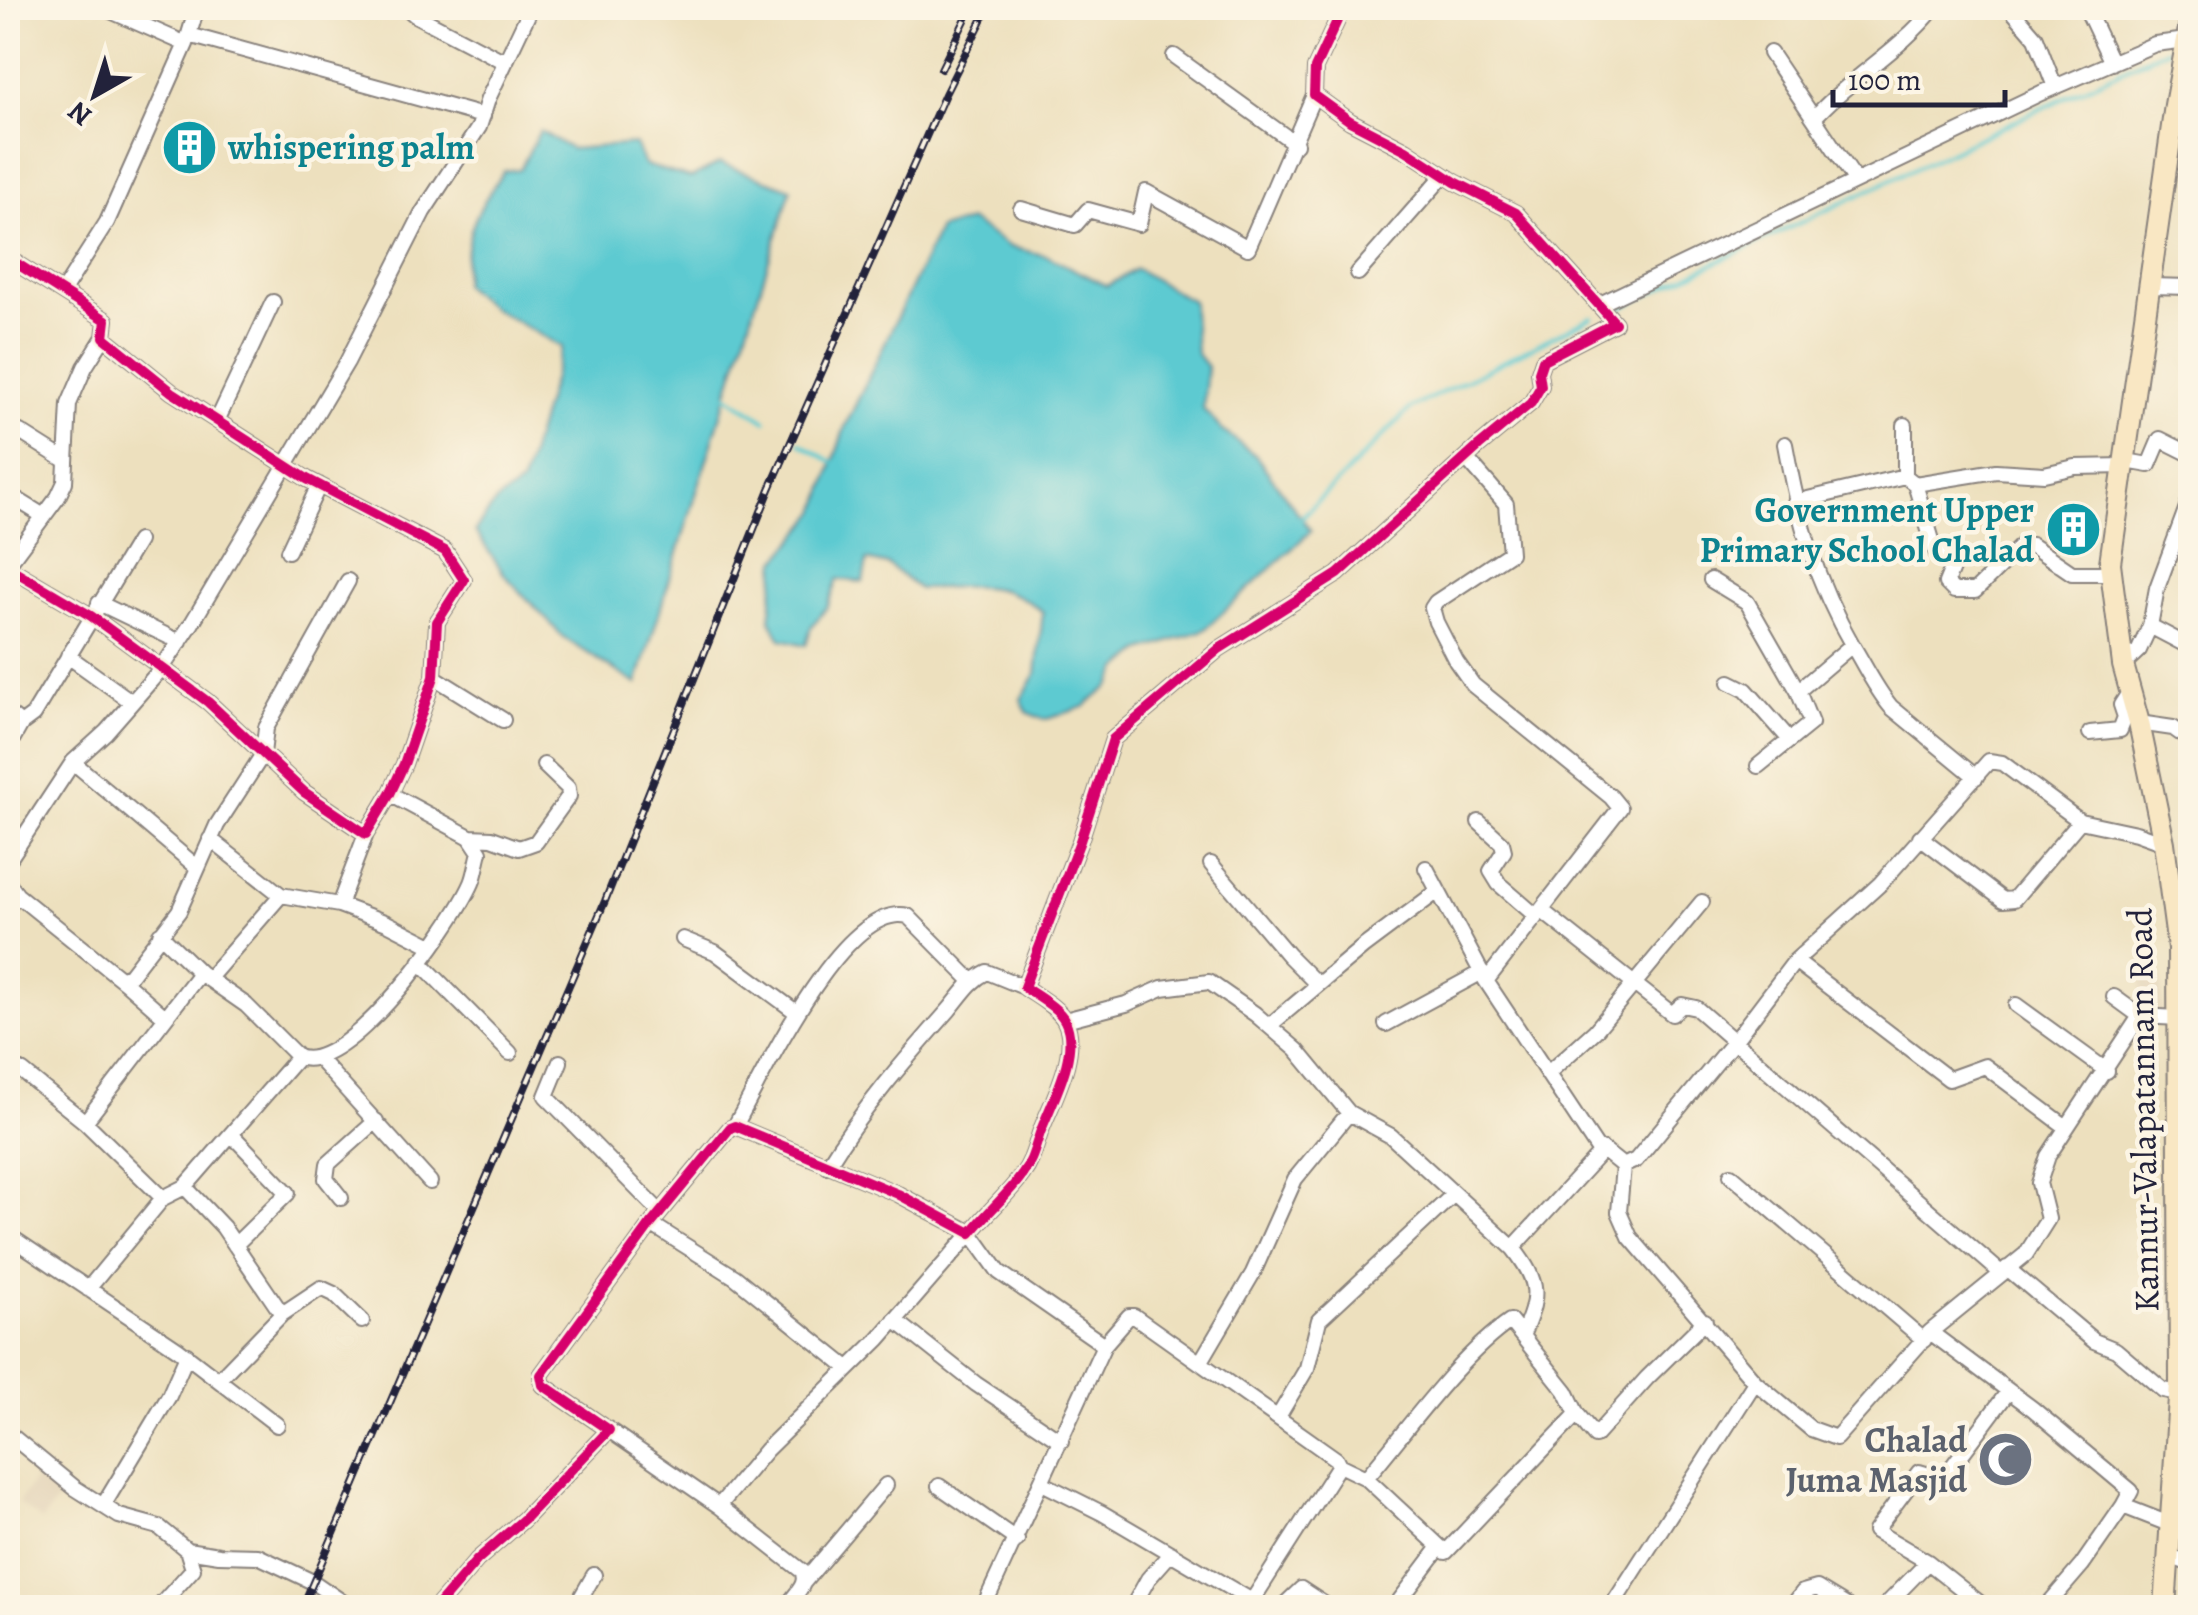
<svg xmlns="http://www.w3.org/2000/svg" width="2198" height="1615" font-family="Alegreya,serif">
<rect width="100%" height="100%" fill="#fcf5e5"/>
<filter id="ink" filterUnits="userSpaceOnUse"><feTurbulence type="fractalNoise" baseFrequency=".01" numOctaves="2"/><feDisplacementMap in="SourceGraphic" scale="20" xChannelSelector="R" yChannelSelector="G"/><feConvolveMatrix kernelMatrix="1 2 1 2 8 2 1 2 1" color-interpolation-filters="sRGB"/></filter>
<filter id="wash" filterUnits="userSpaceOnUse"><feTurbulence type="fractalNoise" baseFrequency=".0048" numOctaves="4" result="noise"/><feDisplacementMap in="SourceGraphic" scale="40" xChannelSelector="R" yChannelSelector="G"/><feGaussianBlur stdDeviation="2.25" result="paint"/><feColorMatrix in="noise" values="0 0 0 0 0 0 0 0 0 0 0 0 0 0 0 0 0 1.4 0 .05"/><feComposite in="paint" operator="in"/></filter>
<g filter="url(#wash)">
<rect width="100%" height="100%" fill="#ede0be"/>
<path fill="#e2d2b5" d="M2161 969 2162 1013 2142 1011 2141 970Z
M40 1472 65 1490 42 1521 18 1503Z"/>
<path fill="#5dcad1" stroke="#407686" stroke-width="2.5" d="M540 131 571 149 635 144 644 165 691 178 720 163 791 189 637 684 564 638 504 574 475 531 496 502 522 483 562 347 490 307 463 285C466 232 473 215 504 171L520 169Z
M970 221 1010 247 1047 256 1107 286 1136 269 1192 301 1196 353 1207 367 1203 409 1222 430 1256 456 1311 531 1204 630 1142 651 1119 669 1111 685 1084 707 1044 720 1027 712 1021 699 1036 674 1043 612C1001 578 970 587 919 589L888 565 867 560 863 582 838 579 828 606 811 627 806 645 781 639 770 619 777 561 817 512 845 427 939 229Z"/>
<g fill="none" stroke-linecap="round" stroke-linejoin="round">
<path stroke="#5dcad1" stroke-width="4" d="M1616 310 2167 49
M724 394 766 421
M800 443 834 463
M1298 521 1411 408 1592 317"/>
</g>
</g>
<g filter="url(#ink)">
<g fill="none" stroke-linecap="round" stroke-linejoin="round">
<defs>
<path id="street" d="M104 8 186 44
M407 8 415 15 505 62
M2010 8 2036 38 2055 87
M2086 8 2112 63
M189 35 483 116
M1770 53 1856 181
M1174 56 1296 144
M1814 118C1852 76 1900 51 1934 8
M1021 209 1075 225 1088 210 1139 224 1146 192 1248 248 1314 95
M8 258 106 320 104 337 172 392 307 479 445 551 464 580 437 622 434 677 404 764 390 794 366 834 304 792 208 702 162 668 91 616 8 567
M1358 273 1444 175
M2150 286 2190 287
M63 291 107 222 186 44 197 8
M1600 304 2041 93 2155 44 2187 40
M217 421 273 302
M20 432 66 461
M1785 444C1799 521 1814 579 1854 648 1866 668 1876 689 1891 707L1976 777
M1466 458 1506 504 1510 553 1436 602 1432 608 1436 622 1456 661 1473 685 1611 797 1620 808 1486 981 1597 1148 1603 1150
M2126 461 2149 465 2160 439 2190 454
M1905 476V425
M1915 484 1996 471 2044 474 2075 467 2125 466
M8 494 42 515
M1795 502 1905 476 1915 484 1935 550 1955 561 1946 583 1954 591H1975L2021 546 2031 545 2072 573H2112
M288 551 319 485
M8 564 58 497 65 482 69 404 85 367 104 337
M1711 580 1747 602 1798 691
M99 603 180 642
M2150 626 2190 647
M68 656 132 702
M2123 665 2139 650 2150 626 2157 588 2190 499
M434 677 503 720
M1730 682 1746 690 1790 740
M8 713 21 724
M2139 723 2173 728 2190 740
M2090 733 2120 730 2125 717 2121 705 2130 691
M8 747 21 724 33 715 138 541
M1758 766 1811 723 1798 691 1852 645
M1479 822 1502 843 1504 851 1491 871 1499 884 1536 916
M470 837 492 838 519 848 536 842 569 796 568 788 544 765
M1920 837 2003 900 2014 899 2080 821
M210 839 281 895 339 905 387 923 432 946
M8 861 73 762
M1211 864 1288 955 1318 985
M198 868 73 762 106 732 162 668 192 623 347 362 423 212 479 127 488 99 531 8
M1426 868 1486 981
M8 882 17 895 125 982 122 978 130 975 179 911 217 825 263 754 266 728 348 581
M339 905 366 834
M8 907 17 895
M1541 910 1672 1014 1682 1005 1696 1008 2001 1273
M160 934 200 973 246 1005 298 1057C347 1076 454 924 472 883 476 874 477 862 480 852L470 837 390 794
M683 939 715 952 796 1012
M1795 961 1949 1079 1985 1066 2065 1126
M420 962 510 1053
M209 978 281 895
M125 982 165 1017
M2016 1005 2107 1071
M2140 1016 2179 1018
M1065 1020 1126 1004 1162 988 1209 982 1255 1014 1297 1050 1349 1113 1391 1136 1513 1248 1603 1150 1623 1166
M1386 1024 1482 972
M1269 1026 1363 947 1438 891
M318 1058 430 1182
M560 1062 546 1096 660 1212
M8 1064 23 1072 85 1122 163 1198
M1548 1073 1595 1031 1702 902
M85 1122 200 973
M735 1126C762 1078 843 901 908 916L971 980
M231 1134 288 1193 235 1245
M827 1166C862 1109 904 1061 949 1010 962 995 969 981 987 972L1024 987
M1623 1166 1619 1212 1630 1237 1755 1382 1811 1429 1836 1438 1930 1332 2026 1254 2048 1219 2039 1183 2048 1156 2140 1016 2114 997
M1623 1166 1636 1160 1735 1040 1795 961 1880 884 1989 761 2002 763 2080 821 2136 833 2164 843
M1731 1175 1924 1340
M185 1187 298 1057
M341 1198 326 1179 328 1164 376 1121
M651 1224 735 1277 848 1368
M8 1235 178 1349 277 1425
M1513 1248C1541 1284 1539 1296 1522 1336
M2007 1268 2094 1341 2116 1350 2163 1390 2179 1393
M88 1289 163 1198 185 1187 223 1227 282 1314 219 1379
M282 1314 321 1288 334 1294 362 1321
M895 1320 976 1384 1061 1441
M1930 1332 2033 1409 2131 1491 2123 1506 2169 1524
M1200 1363 1253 1273 1295 1179 1349 1113
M1278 1417 1307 1368 1319 1320 1454 1194
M609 1430 719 1506 802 1571C808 1583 798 1591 791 1601
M8 1433 75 1488 119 1516 159 1527 187 1550 219 1555 258 1556 313 1582 351 1608
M1366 1478C1408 1429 1458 1357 1510 1321L1566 1391 1577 1414 1595 1436 1647 1378 1705 1321
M1042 1483 1102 1513 1252 1601 1255 1608
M939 1486 1017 1540
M103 1506 169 1396 187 1355
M719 1506 766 1450 879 1339 971 1233 999 1272 1104 1345
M2168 1555 2190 1564
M804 1582 886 1485
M1252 1601 1339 1465
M158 1608 193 1569 187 1550
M436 1608 477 1560 524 1519 609 1430 543 1385 541 1375 651 1224 730 1128 735 1126 898 1194 971 1233C987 1212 1007 1196 1022 1175 1032 1162 1035 1148 1040 1133 1050 1105 1081 1052 1065 1021 1058 1007 1036 996 1024 987L1080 841 1113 739 1219 649 1338 574 1479 446 1531 403 1541 386 1539 372 1543 360 1615 323 1516 213 1455 182 1406 150 1350 121 1314 95 1315 68 1343 8
M575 1608 594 1575
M983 1608 1104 1345 1129 1316H1134L1336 1459 1339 1465 1366 1478 1440 1547
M1132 1608 1148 1579 1171 1553
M1281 1608 1301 1589 1330 1608
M1394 1608 1440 1547 1446 1552 1577 1414
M1621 1608 1615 1601 1755 1382
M1791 1608 1803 1592 1817 1588 1850 1608
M1883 1608 1928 1562
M1986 1608 1928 1562 1875 1531 1919 1472 1943 1479 2008 1392
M2045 1608 2082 1565 2123 1506"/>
<path id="secondary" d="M2165 1608 2180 1383 2178 948 2164 843 2139 723 2123 665 2110 563 2175 105 2190 23"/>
</defs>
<use href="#street" stroke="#88817c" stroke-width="18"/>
<use href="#secondary" stroke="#88817c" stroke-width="24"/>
<use href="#street" stroke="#fff" stroke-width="14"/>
<use href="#secondary" stroke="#f9e7c3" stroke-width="20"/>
<defs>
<path id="rail" d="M941 69 971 8
M302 1608 605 901 770 489 945 94 988 8"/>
</defs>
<use href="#rail" stroke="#22223b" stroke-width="8"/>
<use href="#rail" stroke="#fcf5e5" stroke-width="4" stroke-dasharray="11" stroke-linecap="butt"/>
<defs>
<path id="cycleway" d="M8 258 106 320 104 337 172 392 307 479 445 551 464 580 437 622 434 677 404 764 390 794 366 834 304 792 208 702 162 668 91 616 8 567
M436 1608 477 1560 524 1519 609 1430 543 1385 541 1375 651 1224 730 1128 735 1126 898 1194 971 1233C987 1212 1007 1196 1022 1175 1032 1162 1035 1148 1040 1133 1050 1105 1081 1052 1065 1021 1058 1007 1036 996 1024 987L1080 841 1113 739 1219 649 1338 574 1479 446 1531 403 1541 386 1539 372 1543 360 1615 323 1516 213 1455 182 1406 150 1350 121 1314 95 1315 68 1343 8"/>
</defs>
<use href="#cycleway" stroke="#fcf5e5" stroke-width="16"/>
<use href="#cycleway" stroke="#d6006c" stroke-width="10"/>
</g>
</g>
<defs>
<symbol id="building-disc" viewBox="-11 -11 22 22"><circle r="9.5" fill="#0f9aa8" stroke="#fcf5e5"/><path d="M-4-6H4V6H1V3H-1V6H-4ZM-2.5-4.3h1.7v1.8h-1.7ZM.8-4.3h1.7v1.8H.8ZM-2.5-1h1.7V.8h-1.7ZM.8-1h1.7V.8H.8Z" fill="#fff"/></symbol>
<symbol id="mosque-disc" viewBox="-11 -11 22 22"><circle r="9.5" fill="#6b7280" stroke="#fcf5e5"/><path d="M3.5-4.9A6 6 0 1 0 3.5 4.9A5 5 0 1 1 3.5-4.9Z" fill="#fff"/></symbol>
</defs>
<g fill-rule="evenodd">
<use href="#building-disc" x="158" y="116" width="63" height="63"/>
<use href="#building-disc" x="2042" y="498" width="63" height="63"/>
<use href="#mosque-disc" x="1974" y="1428" width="63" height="63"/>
</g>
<g text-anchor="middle" stroke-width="9" stroke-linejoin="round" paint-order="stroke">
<g font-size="35" font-weight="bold" fill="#0d838f" stroke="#fcf5e5" text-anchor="start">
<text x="228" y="159">whispering palm</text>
<text x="2034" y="522" text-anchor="end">Government Upper<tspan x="2034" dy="40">Primary School Chalad</tspan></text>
</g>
<g font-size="35" fill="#22223b" stroke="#fcf5e5">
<text transform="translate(2143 1110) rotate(-91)" y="12">Kannur-Valapatannam Road</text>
</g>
<g font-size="35" font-weight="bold" fill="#5b616d" stroke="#fcf5e5" text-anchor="end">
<text x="1967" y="1452">Chalad<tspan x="1967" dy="40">Juma Masjid</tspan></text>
</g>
</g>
<rect width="2198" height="1615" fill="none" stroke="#fcf5e5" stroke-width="40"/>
<g transform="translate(95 95) rotate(219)" stroke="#fcf5e5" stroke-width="8" paint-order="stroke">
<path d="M0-8L18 38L0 25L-18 38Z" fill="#22223b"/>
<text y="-15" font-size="28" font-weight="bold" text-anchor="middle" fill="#22223b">N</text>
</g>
<path d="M1833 90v15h172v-15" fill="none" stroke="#22223b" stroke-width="5"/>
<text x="1848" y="90" font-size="30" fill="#22223b" stroke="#fcf5e5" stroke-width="8" paint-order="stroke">100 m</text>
</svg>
